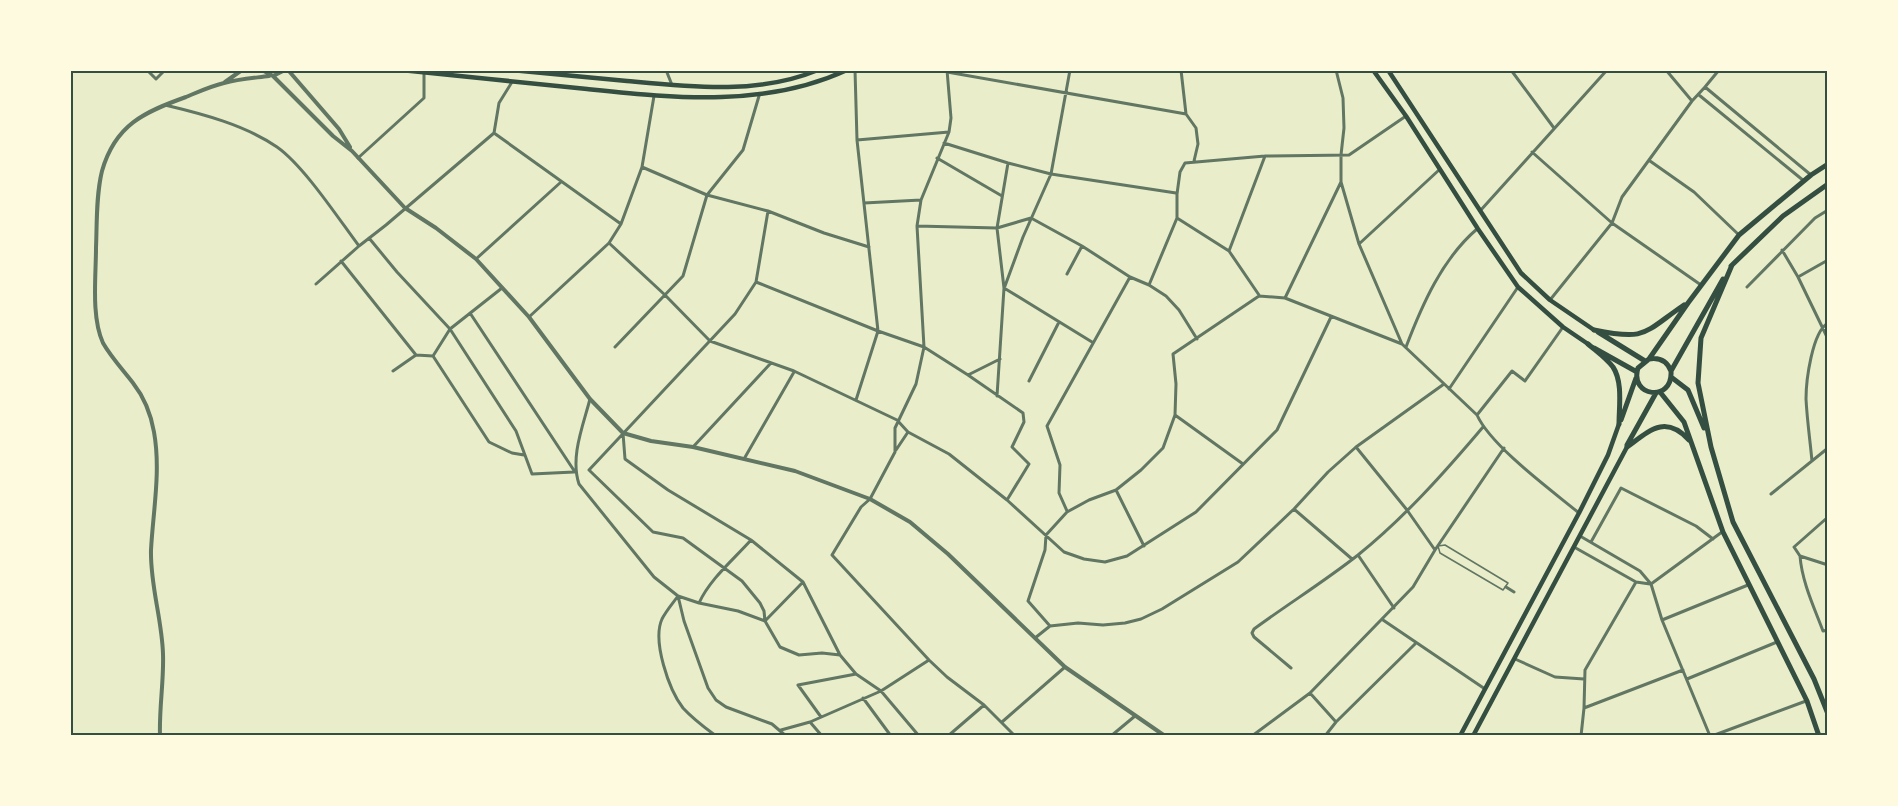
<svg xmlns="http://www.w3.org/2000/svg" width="1898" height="806" font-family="'DM Sans',sans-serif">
<rect width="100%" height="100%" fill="#e9edc9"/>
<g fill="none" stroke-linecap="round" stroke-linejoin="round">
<path stroke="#617663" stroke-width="1.5" d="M1445 545 1508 583 1503 590 1440 553 1438 546Z"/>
<path stroke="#617663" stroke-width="3" d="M147 70 156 79 165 70
M666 70 672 85
M855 70 857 140 878 331 856 400
M947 70 951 118 949 132 921 200 917 226 924 347 916 384 895 428V452L870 499 861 507 832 555 929 660 947 677 984 705 1015 736
M1181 70 1186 114 1196 128 1198 144 1194 161
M1336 70 1343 98 1344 128 1341 155V182L1359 244 1402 344 1477 415C1491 446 1551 490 1579 513
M1511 70 1554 128
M1666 70 1692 101
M1826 70 1828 72
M947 72 1186 114
M1705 87 1719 70
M1699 95 1804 181
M165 105C203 114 245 125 277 147 304 166 338 218 359 246L386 225 494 133
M494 133 621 224
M494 133 499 103 512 82
M857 140 949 132
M944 143 1008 163 1051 174 1176 193
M1532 152 1612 223 1701 285
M358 158 424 98V72
M937 158 1002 196
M1650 161 1694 192 1739 235
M642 167 707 195 768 211 824 233 869 247
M864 203 921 200
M1480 211 1607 70
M1031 218 1082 246 1130 277 1149 285 1166 296 1179 310 1197 339
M1177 218 1229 251 1259 295
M917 226 997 228 1031 218
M369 238 397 272 450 329 516 431 532 474 574 472
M609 243 665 295 710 341 794 371 897 420 908 432
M1359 244 1439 170
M1782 250 1798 277 1828 339
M1229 251 1265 156
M476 259 561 182
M341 261 416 355
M1067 274 1082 246
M1798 277 1828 260
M756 282 878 331 924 347 968 375
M316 284 359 246
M1149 285 1177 218V194L1180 172 1185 163 1265 156 1349 155 1406 116
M1005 286 1023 237 1051 174 1070 70
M1747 287 1815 218 1828 210
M1004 288 1092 342
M1285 298 1341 182
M1550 300 1612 223 1622 197 1692 101 1705 87 1811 175
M470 313 575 472
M529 317 609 243 621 224 642 167 654 96
M615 347 683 276 707 195 743 150 759 96
M1406 347C1422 305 1442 259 1477 229
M433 356 489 442 512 453 524 455
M1000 359 968 375 1023 413 1024 422 1012 447 1029 464 1007 500
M393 371 416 355 433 356 450 329 502 288
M1029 381 1059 322
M1449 389 1518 287
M997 396 1004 288 997 228 1008 163
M590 399C583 426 570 457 579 484L654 577 678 596 699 603 738 611 765 621 780 647 799 655 822 653 840 655
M1175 415 1243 464
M1477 415 1512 371 1525 381 1563 327
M623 433 625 459 668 490 751 540 803 582 840 655 856 674 881 691 919 736
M693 447 770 364
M1356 447 1407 510 1435 550
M896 450 908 432 949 454 1007 500 1064 552 1084 559 1105 562 1127 556 1196 512 1277 430 1331 317
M744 459 794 372
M1812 461C1810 440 1807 419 1806 399 1806 381 1812 332 1828 323
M1116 490 1144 546
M1771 494 1828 448
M1294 509 1352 559
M1067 511 1059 493 1060 465 1047 426 1130 277
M1828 517 1794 547 1800 556 1828 565
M1580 536 1640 571 1651 584 1662 620 1710 736
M1591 542 1621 488 1696 526 1713 539
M1574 547 1636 582 1650 584
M1358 555 1394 608
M1800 556C1802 582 1814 607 1823 631L1828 630
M1651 584 1722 532
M1506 587 1514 592
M678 596 684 621 708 688 716 700 726 707 772 724 786 736
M678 596C673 603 666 611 662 619 652 641 669 690 683 708 693 719 704 727 716 736
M699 603C710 579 733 560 751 540
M1383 620 1485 689
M1662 620 1748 585
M765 621 764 611 760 603 742 581 683 538 653 532 589 470 735 314 756 282 768 211
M765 621 803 582
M1050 626 1028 601 1045 550 1046 535 1067 512 1089 500 1116 490 1141 470 1163 448 1175 415 1176 384 1173 354 1259 296 1285 298 1402 344
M1050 626 1078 623 1103 625 1125 623 1141 619 1162 609 1238 562 1294 509 1328 472 1356 447 1444 384
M1035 638 1050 626
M1515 659 1555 677 1584 679
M1291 668 1254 637 1252 633 1254 629C1288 604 1325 581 1358 555 1404 518 1445 472 1483 427
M1687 679 1777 642
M1310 693 1336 722
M863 698 891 736
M1584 708 1683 670
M821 717 798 685 856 674
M810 722 822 736
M1002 722 1065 667
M781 730 810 722 881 691 929 660
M948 736 984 705
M1111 736 1135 716
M1252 736 1310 693 1413 587 1435 550 1504 448
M1325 736 1336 722 1415 644
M1581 736 1584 708 1585 670 1636 582
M1712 736 1806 701"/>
<path stroke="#617663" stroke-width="4" d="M262 70 273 76 285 70
M288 70 339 129 350 147
M273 76 333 136 352 151 405 208 436 228 476 259 529 317 590 399 623 433 651 441 693 447 795 471 870 499 910 522 948 554 1065 667 1165 736
M225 82 242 70
M160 736C159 708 164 681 163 654 162 619 150 585 151 550 153 512 161 471 154 432 151 415 144 397 133 383 123 370 111 357 103 343 91 317 96 276 96 248 97 223 96 195 102 171 115 125 144 112 186 97 198 92 211 86 224 83 239 79 254 78 269 76"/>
<path stroke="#344e41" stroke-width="4.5" d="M401 70C463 76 525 83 587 89 675 98 765 108 847 70
M512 70C550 74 588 77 627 81 690 87 758 95 818 70
M1373 70 1406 116 1478 229 1518 287 1563 327 1588 344
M1388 70 1521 273 1550 300 1594 330
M1460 736 1579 513 1608 455 1619 424
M1473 736 1627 447"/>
<path stroke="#344e41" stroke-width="5" d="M1732 265 1701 338 1698 383 1711 447 1733 522 1814 679 1828 714
M1731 266 1783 216 1828 184
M1594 330C1647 341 1643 333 1684 305
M1598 332 1645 361
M1588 344C1596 351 1606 358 1613 367 1623 382 1619 407 1619 424
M1594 348 1637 372
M1649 359 1688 303 1739 235 1811 175 1828 164
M1671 371C1667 361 1660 357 1649 359L1638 368C1629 397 1673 403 1671 371L1723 279
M1671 377 1688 390 1704 428
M1660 392 1684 422 1723 532 1807 701 1819 736
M1621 420 1636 378
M1627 445 1656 393
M1627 447C1649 431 1665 414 1689 440"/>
</g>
<rect width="1898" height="806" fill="none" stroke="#fefae0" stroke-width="144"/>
<rect x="72" y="72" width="1754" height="662" fill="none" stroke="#344e41" stroke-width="2"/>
</svg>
